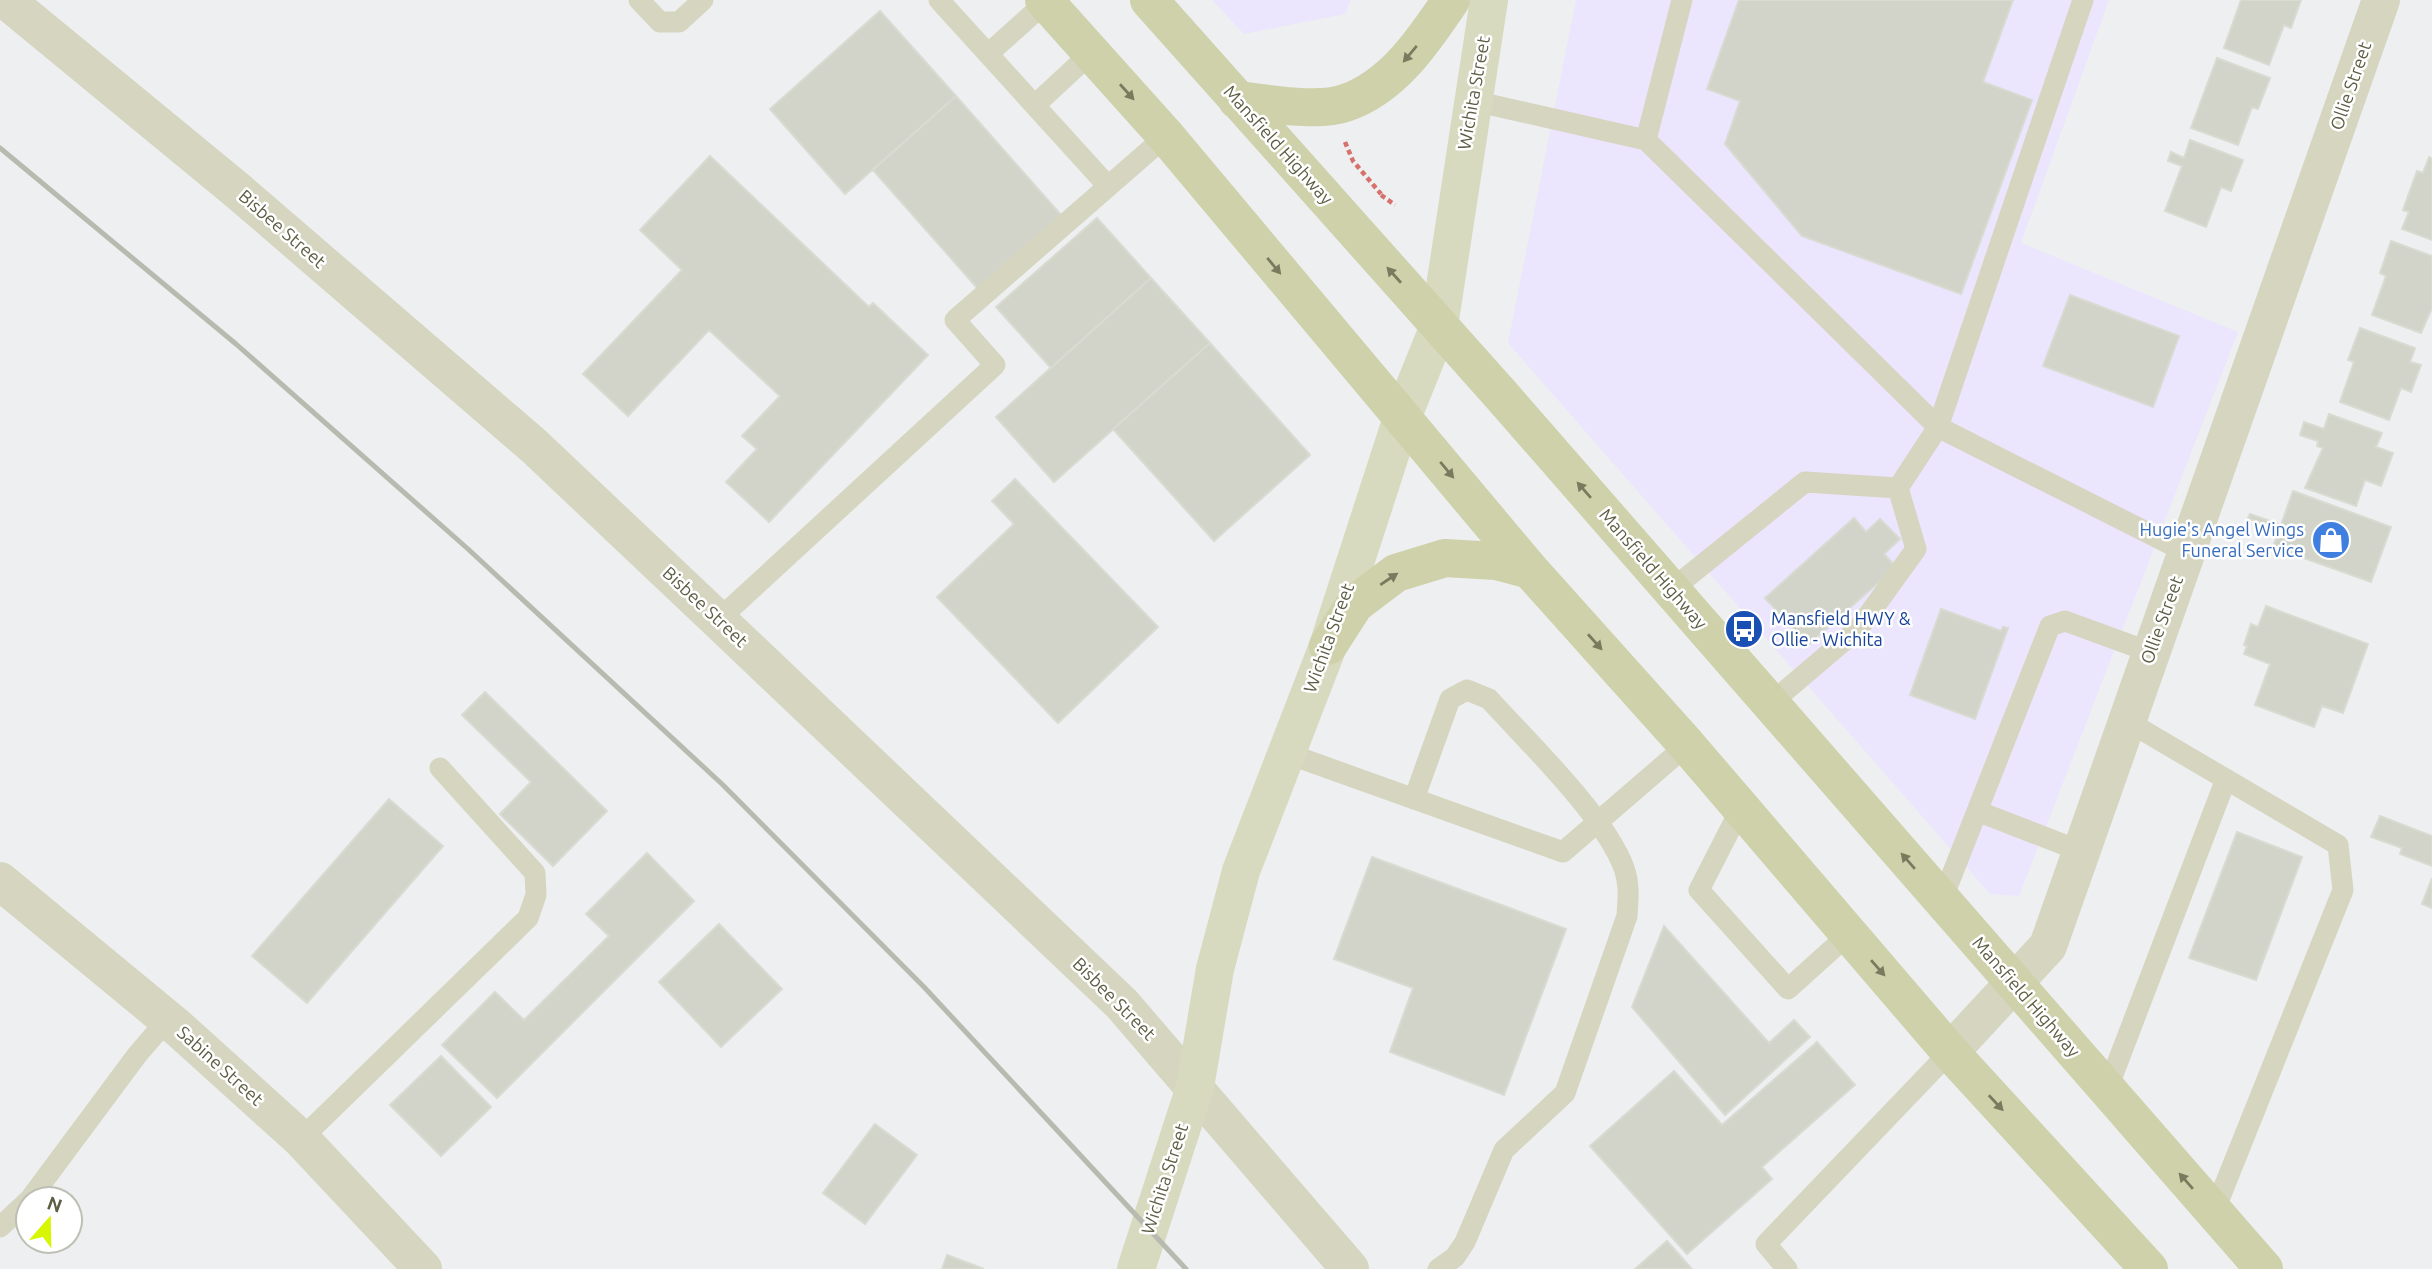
<svg xmlns="http://www.w3.org/2000/svg" width="2432" height="1269" font-family="Ubuntu,sans-serif">
<rect width="100%" height="100%" fill="#eeeff1"/>
<path fill="#ece5fe" d="M1212 0H1351L1345 14 1244 34Z
M1576 0H2109L2021 243 2238 332 2019 896 1990 894 1508 343Z"/>
<path fill="#d2d4c9" stroke="#d8dbd1" stroke-width="2" d="M2013 0 1983 82 2032 100 1961 294 1802 236 1725 144 1740 101 1707 89 1739 0Z
M2241 0H2301L2291 28 2284 25 2269 65 2224 48Z
M880 11 956 96 845 194 770 109Z
M2217 58 2270 78 2258 109 2252 107 2238 145 2191 128Z
M956 96 1062 216 979 290 873 170Z
M2190 140 2243 160 2231 191 2221 187 2206 227 2165 211 2182 166 2168 161 2171 152 2184 158Z
M710 156 869 307 873 303 928 355 769 522 726 482 757 449 742 436 780 396 709 330 628 416 583 374 682 270 640 230Z
M2429 157 2432 159V240L2402 229 2409 212 2403 210 2417 171 2423 173Z
M1097 218 1151 278 1051 368 996 307Z
M2391 241 2432 256V308L2421 333 2372 315 2386 276 2380 273Z
M1151 278 1210 343 1054 482 996 417Z
M2070 295 2179 336 2153 407 2043 366Z
M2360 328 2415 348 2410 362 2421 365 2411 392 2401 388 2389 420 2340 402 2354 362 2348 360Z
M1210 343 1310 455 1214 541 1113 429Z
M2329 414 2382 433 2376 447 2393 453 2381 486 2365 480 2356 506 2305 488 2323 448 2317 446 2318 441 2300 435 2304 422 2324 429Z
M1015 479 1158 627 1058 723 937 597 1014 524 992 501Z
M2293 491 2391 527 2371 582 2273 547 2277 536 2264 532 2267 525 2248 518 2250 514 2281 525Z
M1854 518 1866 532 1880 519 1900 539 1884 554 1896 567 1808 645 1765 598Z
M2266 606 2368 644 2343 713 2322 706 2314 727 2255 705 2270 664 2244 654 2247 646 2244 645 2251 624 2258 627Z
M1941 609 2001 631 2003 627 2008 628 1975 719 1910 695Z
M485 692 607 811 553 866 500 814 531 782 462 715Z
M389 799 443 846 307 1003 252 956Z
M2380 816 2432 836V866L2400 854 2402 848 2371 837Z
M2237 832 2302 857 2256 980 2189 958Z
M647 853 694 901 497 1098 442 1045 495 992 524 1020 609 936 586 914Z
M1372 857 1566 929 1504 1095 1390 1052 1413 988 1334 959Z
M2432 878V908L2422 904Z
M719 924 782 989 721 1047 659 982Z
M1664 926 1769 1043 1794 1020 1810 1037 1725 1115 1632 1007Z
M1817 1042 1855 1085 1762 1167 1772 1179 1687 1254 1590 1146 1674 1071 1722 1125Z
M441 1056 491 1107 441 1156 390 1105Z
M875 1124 917 1155 865 1224 823 1193Z
M1667 1241 1692 1269H1635Z
M947 1255 984 1269H942Z"/>
<g fill="none" stroke-linecap="round" stroke-linejoin="round">
<path stroke="#d6726b" stroke-width="4.5" stroke-dasharray="5 3.5" stroke-linecap="butt" d="M1345 142 1353 161 1381 194
M1381 195 1395 205"/>
<path stroke="#d5d5c0" stroke-width="21" d="M639 0 660 22H679L703 0
M939 0 1107 185
M988 54 1046 2
M1474 101 1646 140 1938 427 2083 0
M1035 105 1091 53
M1646 140 1682 0
M1671 590 1805 482 1898 488 1938 427 2186 552
M718 620 995 365 955 320 1166 136
M1771 703 1859 628 1916 549 1898 488
M2127 721 2338 845 2343 890 2214 1212
M1286 753 1563 852 1687 745
M1414 799 1450 699 1467 690 1489 699C1528 742 1605 816 1624 868 1630 885 1628 899 1627 916L1565 1093 1504 1150 1465 1242 1455 1257 1438 1269
M1741 808 1699 890 1788 989 1849 934
M1977 811 2080 851
M1942 900 2050 626 2065 621 2150 652
M2107 1090 2226 779
M301 1139 528 918 536 895 535 873 440 768
M30 1199 137 1055 168 1019
M0 1227 28 1201
M1787 1269 1766 1244 1950 1052"/>
<path stroke="#d5d5c0" stroke-width="38" d="M6 0 238 191 534 446 718 620 1122 1004 1350 1269
M0 881 178 1028 301 1139 423 1269
M1950 1052 2048 946 2381 0"/>
<path stroke="#d7dabe" stroke-width="38" d="M1136 1269 1195 1087 1215 969 1241 871 1328 646 1402 418 1439 326 1489 0"/>
<path stroke="#ced1aa" stroke-width="38" d="M1044 0 1166 136 1530 570 1687 745 1950 1052 2149 1269
M1149 0 1502 396 2264 1269
M1237 100C1267 103 1317 113 1345 103 1393 87 1424 40 1451 0
M1328 646 1355 604 1396 573 1445 558 1496 561 1530 570"/>
<path stroke="#b8baaf" stroke-width="5" d="M0 148 236 344 468 549 723 785 924 987 1186 1269"/>
</g>
<defs><path id="oneway-solid" d="M-6-.8H1V-3.2L6.5 0L1 3.2V.8H-6Z" transform="scale(1.75)"/></defs>
<g fill="#797b5e">
<use href="#oneway-solid" transform="translate(1410 54) rotate(130)"/>
<use href="#oneway-solid" transform="translate(1127 92) rotate(48)"/>
<use href="#oneway-solid" transform="translate(1274 266) rotate(50)"/>
<use href="#oneway-solid" transform="translate(1394 275) rotate(-132)"/>
<use href="#oneway-solid" transform="translate(1447 470) rotate(50)"/>
<use href="#oneway-solid" transform="translate(1584 490) rotate(-131)"/>
<use href="#oneway-solid" transform="translate(1389 579) rotate(-34)"/>
<use href="#oneway-solid" transform="translate(1595 642) rotate(48)"/>
<use href="#oneway-solid" transform="translate(1908 861) rotate(-131)"/>
<use href="#oneway-solid" transform="translate(1878 968) rotate(49)"/>
<use href="#oneway-solid" transform="translate(1996 1103) rotate(47)"/>
<use href="#oneway-solid" transform="translate(2186 1181) rotate(-131)"/>
</g>
<defs>
<symbol id="shop-disc" viewBox="-11 -11 22 22"><circle r="9.5" fill="#3f7fe0" stroke="#fff"/><path d="M-5-2.5h2.3a2.7 3.5 0 0 1 5.4 0H5L5.5 6h-11ZM-1.5-2.5h3a1.5 2.3 0 0 0-3 0Z" fill="#fff"/></symbol>
<symbol id="bus-disc" viewBox="-11 -11 22 22"><circle r="9.5" fill="#1a4fb4" stroke="#fff"/><path d="M-5-6H5V4H4V6H2V4H-2V6H-4V4H-5ZM-3.5-4V0h7V-4ZM-3.5 1.2v1.5H-2V1.2ZM2 1.2v1.5H3.5V1.2Z" fill="#fff"/></symbol>
</defs>
<g fill-rule="evenodd">
<use href="#shop-disc" x="2309" y="518" width="44" height="44"/>
<use href="#bus-disc" x="1722" y="607" width="44" height="44"/>
</g>
<g text-anchor="middle" stroke-width="5" stroke-linejoin="round" paint-order="stroke">
<g font-size="18" fill="#5d5e44" stroke="#fff">
<text transform="translate(2351 86) rotate(-71)" y="6">Ollie Street</text>
<text transform="translate(1474 93) rotate(-80)" y="6">Wichita Street</text>
<text transform="translate(1278 145) rotate(48)" y="6">Mansfield Highway</text>
<text transform="translate(282 229) rotate(41)" y="6">Bisbee Street</text>
<text transform="translate(1653 569) rotate(49)" y="6">Mansfield Highway</text>
<text transform="translate(705 607) rotate(43)" y="6">Bisbee Street</text>
<text transform="translate(2162 620) rotate(-70)" y="6">Ollie Street</text>
<text transform="translate(1329 638) rotate(-70)" y="6">Wichita Street</text>
<text transform="translate(2026 997) rotate(49)" y="6">Mansfield Highway</text>
<text transform="translate(1114 999) rotate(45)" y="6">Bisbee Street</text>
<text transform="translate(220 1066) rotate(42)" y="6">Sabine Street</text>
<text transform="translate(1165 1179) rotate(-72)" y="6">Wichita Street</text>
</g>
<g font-size="18" fill="#366cbe" stroke="#fff" text-anchor="end">
<text x="2304" y="536">Hugie's Angel Wings<tspan x="2304" dy="21">Funeral Service</tspan></text>
</g>
<g font-size="18" fill="#164399" stroke="#fff" text-anchor="start">
<text x="1771" y="625">Mansfield HWY &amp;<tspan x="1771" dy="21">Ollie - Wichita</tspan></text>
</g>
</g>
<g transform="translate(49 1220) rotate(20)"><circle r="33" fill="#ffffff" stroke="#bebfb4" stroke-width="2"/>
<path d="M0-5L12 26L0 18L-12 26Z" fill="#d7f603"/>
<text y="-10" font-size="19" font-weight="bold" text-anchor="middle" fill="#5d5e44">N</text>
</g>
</svg>
